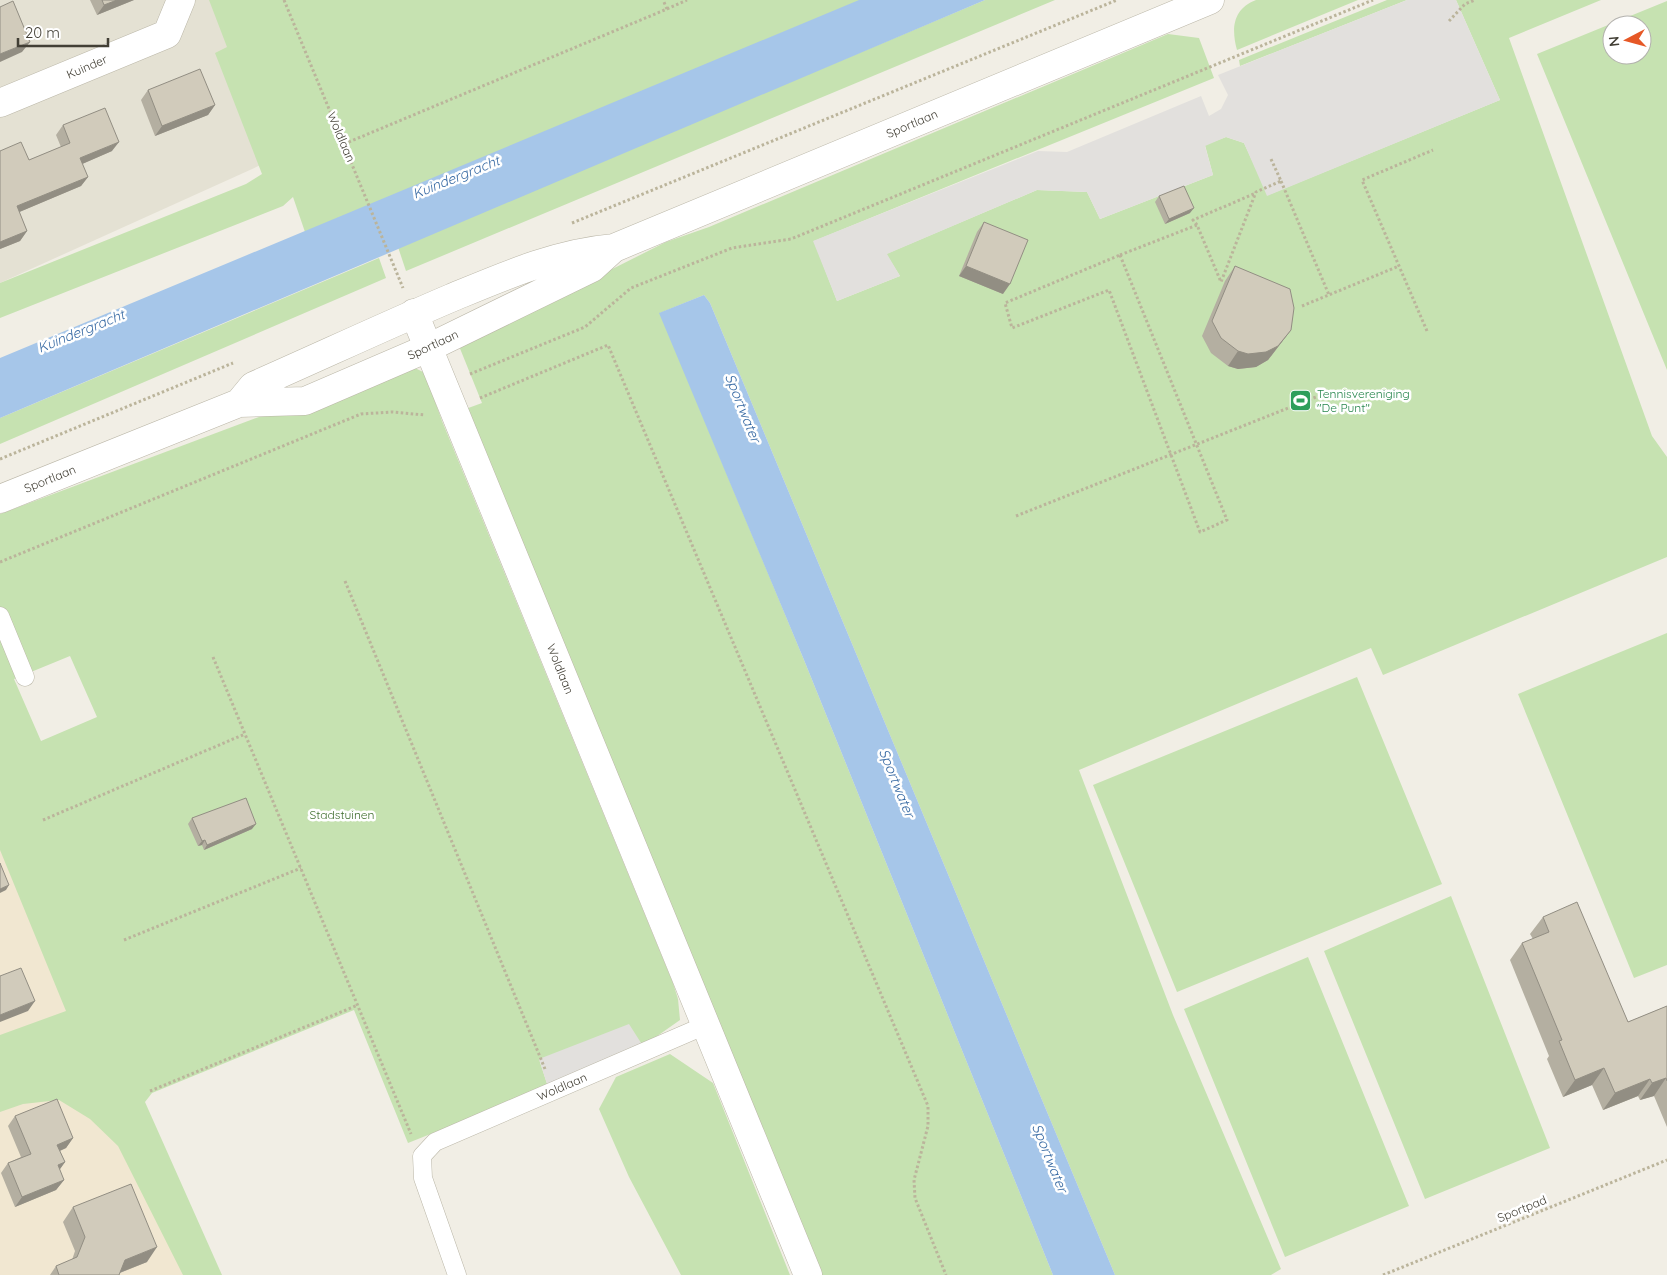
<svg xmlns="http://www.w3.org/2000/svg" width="1667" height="1275" font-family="Quicksand,sans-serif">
<rect width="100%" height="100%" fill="#f1eee5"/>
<path fill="#e4e1d3" d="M0 0H296L347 126 0 283Z"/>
<path fill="#f1e7d1" d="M0 787 197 1275H0Z"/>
<path fill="#c6e2b1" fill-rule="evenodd" d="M209 0H861L305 232 293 197 283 206 0 318V283L246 184 262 174 215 53 227 47Z
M985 0H1055L406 271 398 247Z
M1256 0H1358L1237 50C1231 28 1233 9 1256 0Z
M1387 0H1407L1240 66 1239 60Z
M1456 0H1601L1509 38 1652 436 1667 457V557L1383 675 1371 648 1079 770 1173 1015 1281 1269 1271 1275H1115L710 303 704 295 660 313 804 660 1053 1275H818L460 411 482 403 459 346 666 242 709 227 1168 34 1199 38 1214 78 814 241 837 301 900 276 886 254 1037 190 1087 192 1100 219 1213 175 1205 145 1226 137 1244 143 1268 195 1500 100Z
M1667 1V370L1537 54ZM1612 25H1642V55H1612Z
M379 258 386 278 0 444V418Z
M411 366 425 373 442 421 673 983 678 999 680 1020 643 1046 539 1059 548 1087 408 1143 354 1010 152 1093 145 1102 222 1275H183L118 1146 90 1119 59 1100 23 1104 0 1112V1035L66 1011 0 850V514L259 417 322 405ZM70 656 97 717 41 741 14 679Z
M1667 633V965L1634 978 1518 694Z
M1357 677 1442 884 1177 992 1093 785Z
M1451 896 1550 1148 1425 1199 1324 951Z
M1308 957 1409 1206 1285 1257 1184 1009Z
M670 1054 713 1083 790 1275H681L629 1177 599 1109 616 1077Z"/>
<path fill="#e2e0dd" d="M1407 0H1456L1500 100 1267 196 1244 143 1226 137 1205 146 1213 175 1100 219 1087 192 1037 190 887 254 900 276 837 301 813 241 1038 151 1067 152 1201 96 1209 116 1221 109 1228 95 1218 75Z
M629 1024 643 1046 548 1087 539 1059Z"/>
<path fill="#a6c6e9" d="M859 0H985L0 418V358Z
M704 295 710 303 1115 1275H1053L804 660 659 313Z"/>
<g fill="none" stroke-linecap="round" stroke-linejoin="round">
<defs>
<path id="service" d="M0 616 25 677
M457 1275 423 1178 422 1156 435 1142 706 1025"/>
<path id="minor" d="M0 103 167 34 181 0
M414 313 808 1275"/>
<path id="tertiary" d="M239 403 253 386C319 357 385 326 451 298 504 276 556 253 614 248L1210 0
M0 499 239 403 305 401 428 348 592 268 614 248"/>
</defs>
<use href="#service" stroke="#bbb7a8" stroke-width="19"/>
<use href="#minor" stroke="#bbb7a8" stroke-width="29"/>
<use href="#tertiary" stroke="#bbb7a8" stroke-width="29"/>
<path stroke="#bbb49b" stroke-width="3" stroke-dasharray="2.5 2.5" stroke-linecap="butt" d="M284 0 403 288
M667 9 687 0
M1449 21 1465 4 1475 0
M344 144 667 9 663 0
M1281 181 1329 295
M572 223 1117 0
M1197 225 1193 220 1256 193
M1120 255 1227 520 1200 532 1109 290 1012 328 1005 303Z
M1120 255 1197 225 1221 282 1256 192 1281 181 1271 159
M1302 306 1399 266
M1427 331 1362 180 1433 150
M470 374 585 327 631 288 732 248 791 239 1373 0
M480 398 608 345 928 1106V1126L914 1180 915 1198 946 1275
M0 459 233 363
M1016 516 1321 395
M0 562 361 414 392 412 425 415
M345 581 545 1069
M213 657 411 1134
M43 820 245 734
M124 940 301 868
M150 1091 358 1005
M1383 1275 1667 1160"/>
<use href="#service" stroke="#fff" stroke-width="18"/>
<use href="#minor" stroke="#fff" stroke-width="28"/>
<use href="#tertiary" stroke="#fff" stroke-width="28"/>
</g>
<path fill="#b4afa1" d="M90 0H134L97 15Z
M148 90 215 105 208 115 155 136 141 100Z
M63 125 112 151 82 164 88 177 81 186 19 212 27 231 20 241 0 249V151L29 160 61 147 56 135Z
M1159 196 1190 213 1165 224 1155 202Z
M984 222 1003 294 959 276 977 232Z
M1235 266 1291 330 1268 360 1256 367 1238 369 1228 366 1211 353 1202 336 1225 281Z
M192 818 252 829 204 850 202 845 198 846 188 824Z
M1543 917 1628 1022 1667 1006V1127L1654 1096 1640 1100 1638 1096 1603 1110 1592 1085 1563 1097 1547 1059 1549 1056 1510 960 1522 943 1533 939 1530 934Z
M15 1116 73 1138 66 1148 60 1151 65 1162 59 1170 64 1180 56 1190 15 1207 1 1173 8 1163 21 1157 8 1126Z
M73 1207 147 1262 120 1273 119 1275H50L56 1266 72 1260 75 1251 63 1222Z"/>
<path fill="#928e83" d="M117 0H134L97 15 104 5Z
M30 42 22 52 0 62V54Z
M215 105 208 115 155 136 162 126Z
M119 142 112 151 73 168 80 158Z
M88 177 81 186 10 216 17 206Z
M1194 208 1190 213 1165 224 1169 219Z
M27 231 20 241 0 249V242Z
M966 266 1010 284 1003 294 959 276Z
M1291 330 1268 360 1256 367 1238 369 1228 366 1238 351Z
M256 824 252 829 204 850 207 845Z
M205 840 202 845 198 846 202 841Z
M9 885 6 890 0 893V889Z
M35 1001 28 1011 0 1022V1015Z
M1604 1068 1592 1085 1563 1097 1575 1080Z
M1666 1078 1654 1096 1640 1100 1652 1083Z
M1650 1079 1638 1096 1603 1110 1615 1093Z
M73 1138 66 1148 50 1155 57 1145Z
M65 1162 58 1172V1165Z
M64 1180 56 1190 15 1207 22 1197Z
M157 1247 147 1262 114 1275 125 1260Z"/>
<path fill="#d1cbbb" stroke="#928e83" d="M102 0H117L104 5Z
M13 1 30 42 0 54V7Z
M200 69 215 105 162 126 148 90Z
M105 108 119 142 80 158 88 177 17 206 27 231 0 242V151L21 142 29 160 70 143 63 125Z
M1184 186 1194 208 1169 219 1159 196Z
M984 222 1028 240 1010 284 966 266Z
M1235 266 1290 289 1294 308 1291 330 1278 346 1266 352 1248 354 1238 351 1221 338 1212 321Z
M246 798 256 824 207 845 205 840 202 841 192 818Z
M0 863 9 885 0 889Z
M1577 902 1628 1022 1667 1006V1081L1666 1078 1652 1083 1650 1079 1615 1093 1604 1068 1575 1080 1559 1041 1562 1040 1522 943 1549 932 1543 917Z
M21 968 35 1001 0 1015V976Z
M57 1099 73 1138 57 1145 65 1162 58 1165 64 1180 22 1197 8 1163 31 1154 15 1116Z
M131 1184 157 1247 125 1260 119 1275H59L56 1266 77 1257 85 1237 73 1207Z"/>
<defs>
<symbol id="stadium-square" viewBox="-11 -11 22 22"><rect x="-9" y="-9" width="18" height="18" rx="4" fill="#2e9e5b" stroke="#fff"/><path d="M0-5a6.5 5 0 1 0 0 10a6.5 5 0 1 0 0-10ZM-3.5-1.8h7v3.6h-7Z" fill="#fff"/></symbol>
</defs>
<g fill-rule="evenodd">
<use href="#stadium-square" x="1288" y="388" width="25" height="25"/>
</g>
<g text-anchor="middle" stroke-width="5" stroke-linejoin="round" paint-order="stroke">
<g font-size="12" fill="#423f35" stroke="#fff">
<text transform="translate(87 67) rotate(-23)" y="4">Kuinder</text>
<text transform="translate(912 124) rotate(-23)" y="4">Sportlaan</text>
<text transform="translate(341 137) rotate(67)" y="4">Woldlaan</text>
<text transform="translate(433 345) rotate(-25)" y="4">Sportlaan</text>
<text transform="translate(50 479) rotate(-22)" y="4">Sportlaan</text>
<text transform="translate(560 669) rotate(68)" y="4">Woldlaan</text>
<text transform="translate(562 1087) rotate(-23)" y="4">Woldlaan</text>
<text transform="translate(1522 1209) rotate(-22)" y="4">Sportpad</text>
</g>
<g font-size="12" fill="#27864d" stroke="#fff" text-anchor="start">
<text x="1317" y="398">Tennisvereniging<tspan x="1317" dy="14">"De Punt"</tspan></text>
</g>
<g font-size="12" fill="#3f6e2e" stroke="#fff">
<text x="342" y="819">Stadstuinen</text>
</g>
<g font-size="14" font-style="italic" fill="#396ba4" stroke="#fff">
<text transform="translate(456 177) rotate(-22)" y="5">Kuindergracht</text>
<text transform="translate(81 331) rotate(-22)" y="5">Kuindergracht</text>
<text transform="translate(743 408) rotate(68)" y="5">Sportwater</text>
<text transform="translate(897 783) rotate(68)" y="5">Sportwater</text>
<text transform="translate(1050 1158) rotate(68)" y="5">Sportwater</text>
</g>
</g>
<g transform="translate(1627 40) rotate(264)"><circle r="24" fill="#ffffff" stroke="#b3b2ae"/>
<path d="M0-4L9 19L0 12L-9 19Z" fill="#e65826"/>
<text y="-8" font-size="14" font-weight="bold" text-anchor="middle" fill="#423f35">N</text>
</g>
<path d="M18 38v8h90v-8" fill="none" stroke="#423f35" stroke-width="2.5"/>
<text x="25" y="38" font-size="15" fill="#423f35" stroke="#ffffff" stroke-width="4" paint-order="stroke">20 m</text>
</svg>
